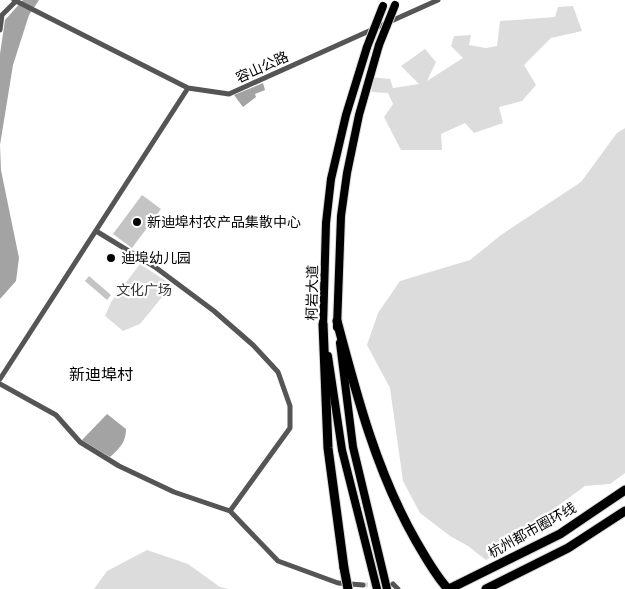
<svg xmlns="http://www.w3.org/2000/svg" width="625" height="589" font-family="Roboto,'Noto Sans SC',sans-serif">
<rect width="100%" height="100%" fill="#fff"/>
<path fill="#dcdcdc" d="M573 6 582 31 551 38 524 65 536 85 522 101 499 107 503 123 474 133 465 123 441 134 442 150H401L384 117 393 104 388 93 372 92 370 77 390 79 393 88 419 84 401 66 425 49 436 62 427 81 463 58 451 46 454 36 471 35 469 45 486 48 497 46 500 21 555 17 558 7Z
M625 128V473L610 484 585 486 548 513 539 531 486 560 468 546 450 536 420 513 403 481 390 388 367 345 378 313 400 281 470 260 501 235 581 182 617 133Z
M140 264 172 285 140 324 123 331 105 316 111 302Z
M147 550 188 564 220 587 229 589H94L107 571Z"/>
<path fill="#a3a3a3" d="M23 0H39L29 15 13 65 0 145 1 170 19 258 16 281 0 299V54L5 20Z
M263 83 265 90 255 94 256 97 243 107 234 95Z
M107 414 126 429C126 442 120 448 110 457L82 440Z"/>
<path fill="#c4c4c4" d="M142 195 161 209 132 248 113 234Z
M89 276 111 295 107 300 85 281Z"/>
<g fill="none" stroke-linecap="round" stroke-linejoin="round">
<path stroke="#d9d9d9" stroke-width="5" stroke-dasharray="5 2.5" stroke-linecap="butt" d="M363 585 388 584"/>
<defs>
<path id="primary" d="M337 327 341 216 347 173 359 115 379 45
M323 328 326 223 331 179 346 115 367 47
M340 343 353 447 387 589
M328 356 342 450 377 589"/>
<path id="motorway" d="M337 321C357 397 377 473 416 541 426 558 435 575 448 589
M323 324 328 448 344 568
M449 589 560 534 625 490
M486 589 568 548 625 511"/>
</defs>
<use href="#primary" stroke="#dbdbdb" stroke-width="10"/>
<use href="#motorway" stroke="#dbdbdb" stroke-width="11"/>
<path stroke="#555" stroke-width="5" d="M14 0 188 88 229 94 438 0
M0 30 2 15 16 1
M0 379 188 88
M0 384 56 415 80 442 119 466 174 492 230 511 290 428V406L278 372 253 345 214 311 155 267 96 231
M230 511 278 561 338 583 363 585
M393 584 398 589"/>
<use href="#primary" stroke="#000" stroke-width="8"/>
<use href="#motorway" stroke="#000" stroke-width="9"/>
<defs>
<path id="primary-bridge" d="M379 45 395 5
M367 47 383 6"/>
<path id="motorway-bridge" d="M344 568 348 589"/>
</defs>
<use href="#primary-bridge" stroke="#dbdbdb" stroke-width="10" stroke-linecap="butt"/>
<use href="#motorway-bridge" stroke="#dbdbdb" stroke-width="11" stroke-linecap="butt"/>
<use href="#primary-bridge" stroke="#000" stroke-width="8"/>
<use href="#motorway-bridge" stroke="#000" stroke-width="9"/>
</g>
<g fill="#000" stroke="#fff" stroke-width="2">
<circle cx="137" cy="222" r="5"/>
<circle cx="111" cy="258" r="5"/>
</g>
<g text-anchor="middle" stroke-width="4.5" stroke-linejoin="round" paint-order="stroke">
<g font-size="14" fill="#000" stroke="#fff">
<text transform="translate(262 67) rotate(-24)" y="5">容山公路</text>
<text transform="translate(312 293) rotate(-89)" y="5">柯岩大道</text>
<text transform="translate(532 530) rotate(-29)" y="5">杭州都市圈环线</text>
</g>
<g font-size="14" fill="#000" stroke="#fff" text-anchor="start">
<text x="147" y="227">新迪埠村农产品集散中心</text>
<text x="121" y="263">迪埠幼儿园</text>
</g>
<g font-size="14" fill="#333" stroke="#fff">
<text x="144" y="295">文化广场</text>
</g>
<g font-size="16" fill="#000" stroke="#fff">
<text x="101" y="380">新迪埠村</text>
</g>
</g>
</svg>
